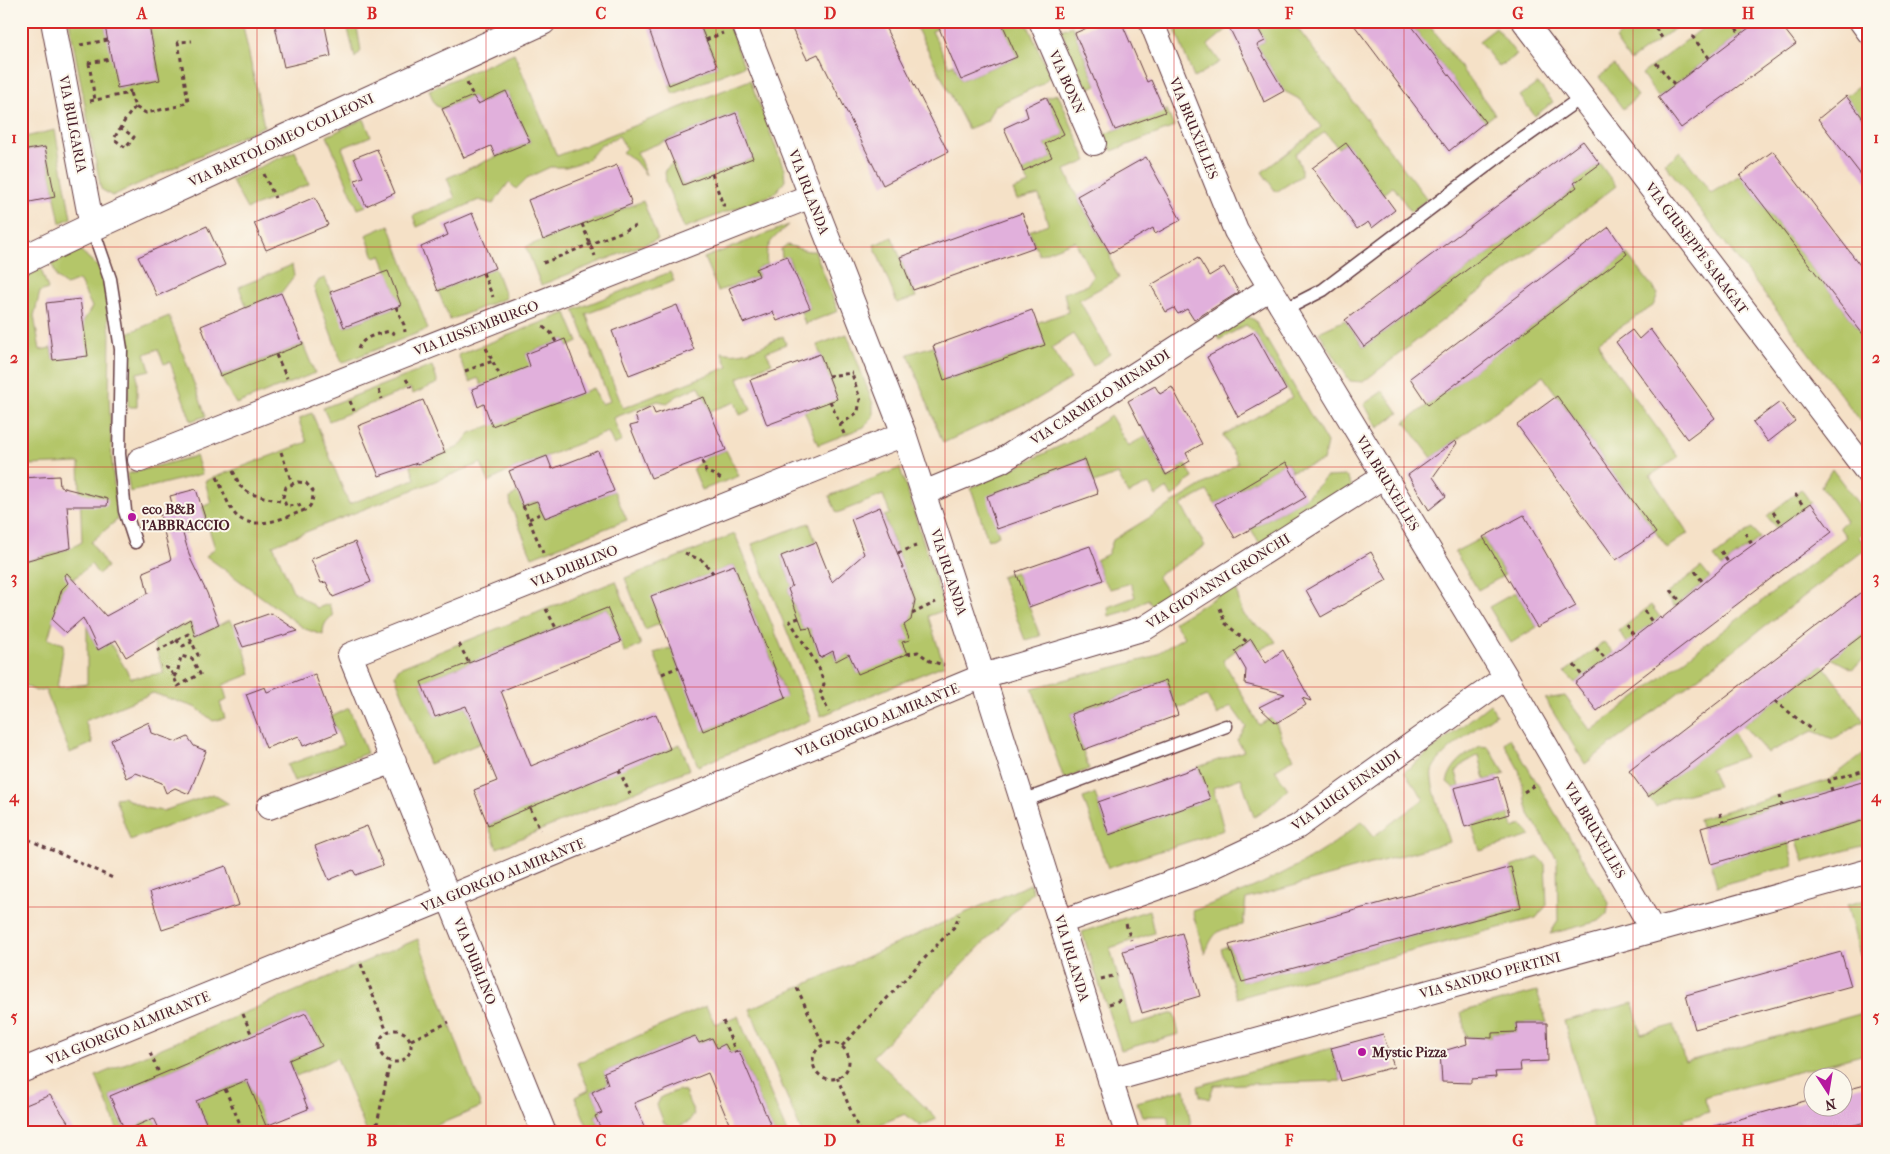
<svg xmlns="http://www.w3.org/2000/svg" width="1890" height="1154" font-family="'IM FELL French Canon',serif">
<rect width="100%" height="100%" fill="#fbf7ec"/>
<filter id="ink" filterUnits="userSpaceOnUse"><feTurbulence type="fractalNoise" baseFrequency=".02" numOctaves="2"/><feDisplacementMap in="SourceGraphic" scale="10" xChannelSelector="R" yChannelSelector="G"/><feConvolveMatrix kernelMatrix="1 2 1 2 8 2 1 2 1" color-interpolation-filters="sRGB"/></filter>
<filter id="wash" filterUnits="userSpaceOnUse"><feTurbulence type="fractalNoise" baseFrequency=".0096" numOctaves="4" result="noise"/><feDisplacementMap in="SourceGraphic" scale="20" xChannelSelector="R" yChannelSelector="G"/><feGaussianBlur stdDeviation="1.12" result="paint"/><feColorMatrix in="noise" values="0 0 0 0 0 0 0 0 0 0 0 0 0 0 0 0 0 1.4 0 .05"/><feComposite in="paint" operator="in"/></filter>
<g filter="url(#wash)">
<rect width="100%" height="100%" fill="#f5e1c7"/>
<path fill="#b4c669" stroke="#7f724a" d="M69 21H104L118 88 160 80 148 21H242L264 126 112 196 101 189Z
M346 21H356L361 51 355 58Z
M698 21H727L744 66 673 94 669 85 717 66Z
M913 21H933L937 29 932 31 949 66 954 64 961 80 1017 57 1001 22 1026 21 1050 76 1042 84 994 106 987 121 968 129Z
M1172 21H1235L1236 22 1208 45 1220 62 1194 78Z
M1254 21H1292L1427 199 1411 212 1393 186 1383 194 1346 143 1338 148 1325 132 1295 154 1301 167V176L1276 192 1262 172 1321 127 1301 100 1284 91 1257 45 1265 41Z
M1408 21H1426L1495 114 1485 122Z
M1639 21H1685L1630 61 1615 39Z
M1712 21H1758L1658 97 1642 74Z
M1072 26 1096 85 1086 89 1061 30Z
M1496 28 1517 55 1499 67 1479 41Z
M514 53 557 156 750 80 784 169 785 181 774 194 684 228 666 183 665 170 674 162 683 185 753 158 736 113 637 152 646 175 635 161 622 152 626 148 619 136 601 145 586 161 566 167H550L527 178 516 189 509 182 493 204 479 200 417 227 413 216 455 198 447 178 530 142 506 91 478 104 473 96 442 109 435 105 429 90Z
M1614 65 1638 96 1623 109 1599 77Z
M1869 78V126L1846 96Z
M1538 83 1553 102 1535 116 1520 96Z
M1058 94 1087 161 1065 170 1077 197 1110 253 1111 261 1119 278 1079 300 1110 354 1093 366 1073 334 1051 348 1071 379 1032 402 943 443 908 354 933 346 945 380 1044 345 1036 323 1068 312 1064 293 1087 285 1093 276 1075 241 1039 255 1029 231 1048 224 1039 195 1017 200 1013 190 1029 184 1023 171 1052 157 1045 144 1064 134 1046 97Z
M1167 110 1174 127 1112 151 1105 134Z
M364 119 371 136 342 148 366 206 358 209 327 136Z
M55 130 71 218 60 223 45 147 21 151V138Z
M295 151 309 184 247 209 231 180Z
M1680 151 1711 193 1740 175 1869 342V432L1665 164Z
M1600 164 1616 186 1363 382 1350 381 1319 332 1345 320 1364 347 1577 187 1574 183Z
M643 201 658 239 541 285 526 247 582 224 590 208 595 220Z
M389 225 428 329 342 363 314 288 319 280 325 278 345 327 401 305 381 255 374 257 366 235Z
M789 225C774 238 764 243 767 264L756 269 759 276 718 291 704 258Z
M892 237 916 297 897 303 874 245Z
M787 245C797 247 804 252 815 251L838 311 805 324 801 312 810 308 788 257 782 258 781 249Z
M80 250 99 268 104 286 110 334 109 396 112 460 117 520 91 542 107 567 98 574 91 564 62 589 48 639 64 644 57 688 87 684V626L98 650 110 643 131 678 164 673 153 641 171 630 191 623 195 636 230 620C242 634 246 656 251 674L223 685 227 700 220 703 225 718 213 721 197 708 153 693 85 721 93 743 70 753 45 689 36 691 21 684V560H28L71 548 82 542 79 463 28 465V445L21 406V279L41 269 48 289 40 292 34 316 40 350 51 348 53 360 83 322 92 307 79 280 66 285 57 278 52 264Z
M1627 254 1658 294 1653 306 1599 341 1602 352 1678 457 1650 476 1688 533 1667 548 1543 376 1432 458 1405 422Z
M292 265 294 276 281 293 247 308 239 287Z
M495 268 506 298 450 320 438 291Z
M670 272 674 281 586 314 623 408 728 367 722 352C743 358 765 344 783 336L786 344 766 352 772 363 738 378 751 410 740 415 735 402 710 411 699 386 677 396 667 403 658 401 613 418 622 441 614 445 608 432 509 471 489 482 481 463 273 545 293 591 317 608 329 604 333 616C325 621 323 626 323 635L305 629 206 556 215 548 202 507 211 503 205 481 307 442 300 424V418L312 413 349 504 415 479 407 455 412 453 418 464 459 447 470 433 539 408 482 386 478 378 470 382 458 355 566 313 578 342 568 347 565 339 526 354 550 392 555 404 593 388 601 404 610 401 574 310Z
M169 316 206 416 191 421 170 362 164 364 158 349 145 354 150 370 137 373V407H128V333Z
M1248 317 1255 320 1327 443 1323 461 1292 471 1286 462 1215 504 1207 491 1181 505 1205 546 1157 576 1174 602 1156 612 1148 599 1130 610 1109 616 1108 607 1135 597 1131 583 1110 589 1103 580 1096 560 1108 554 1113 540 1238 463 1223 435 1292 398 1254 332 1246 325 1219 340 1216 333 1242 318Z
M847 334 873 404V416L864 427 818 445 804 410 836 398 817 345Z
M303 344 315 373 236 404 220 376Z
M432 366 438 383 413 394 410 388 329 421 323 408Z
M1383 391 1399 413 1378 428 1364 404Z
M1111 416 1128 446 1146 436 1168 479 1181 473 1178 468 1186 464 1193 478 1184 484 1183 488 1172 497 1167 488 1156 496 1149 484 1128 494 1118 474 1094 483 1085 459 988 496 999 535 988 540 971 488 1077 438Z
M726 450 739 476 702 490 693 468 707 457Z
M196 456 202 474 130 492 127 474Z
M900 468 945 610 928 616 944 665 821 716 752 544 809 523 816 542 781 557 792 586 788 589 803 629 810 628 820 657 833 651 836 661 849 654 858 674 902 642 909 640 904 625 911 620 912 614 910 605 916 602 884 516 890 514 883 495 837 513 829 496Z
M1832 469 1869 518V530L1859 537 1867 548 1585 764 1545 699 1565 696 1591 731 1846 537 1839 527 1846 521 1821 487Z
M1346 476 1354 490 1262 547 1251 529 1306 497 1326 477Z
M1801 489 1811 503 1777 529 1767 516Z
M518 491 523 506 537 501 545 518 614 491 627 520 532 557 511 507 510 498Z
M1752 528 1760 538 1722 567 1714 557Z
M735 534 811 720 698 766 654 653 671 648 704 731 786 696 734 565 652 596 662 623 645 630 625 578Z
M1483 537 1505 575 1478 590 1455 552Z
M1701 567 1710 578 1674 607 1665 595Z
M1016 572 1040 636 1025 640 1001 577Z
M616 581 641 645 625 653 607 608 421 682 435 717 466 706 481 743 429 764 395 675 399 668Z
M1236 585C1238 595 1239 608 1245 616 1254 627 1268 628 1276 642L1258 650 1251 639 1223 660 1259 725 1271 718 1276 723 1283 741 1294 758 1275 770 1288 789 1268 808 1254 817 1241 778 1213 788 1224 830 1108 868 1083 798 1095 794 1109 835 1209 799 1198 767 1244 751 1237 740 1246 727 1231 706 1217 715 1207 696 1176 709 1166 680 1071 714 1089 769 1064 779 1032 688 1150 658 1184 637 1174 622Z
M1516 592 1537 627 1511 643 1489 607Z
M1651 605 1660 617 1627 643 1619 631Z
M1869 630V655L1852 669 1831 658Z
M1604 642 1614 653 1575 683 1565 672Z
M1823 665 1864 721 1833 739 1813 731 1767 753 1743 725Z
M1490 704 1496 714C1481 725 1436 755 1432 771 1429 784 1446 827 1450 842L1246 899 1243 925C1218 930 1215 929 1205 954L1192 911C1238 895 1284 876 1325 849 1338 841 1350 831 1362 821L1374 836 1424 799 1404 772Z
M349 708 367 753 294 781 287 765 343 745 331 717Z
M1733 732 1745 757 1710 769 1718 786 1669 799 1656 807 1648 797Z
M1510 738 1609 903 1607 914 1599 921 1550 934 1558 921 1557 859 1529 814 1519 770 1504 743Z
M680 744 690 769 497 848 488 825Z
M1480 746 1488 747 1505 773 1498 777 1485 780 1479 755 1463 764 1456 772 1460 787 1454 788 1447 782C1451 764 1465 755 1480 746Z
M1869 749V780L1701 828 1699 819 1829 780Z
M213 794 229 804 130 840 115 798 123 797 145 808 163 811Z
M1509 814 1513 828 1522 825 1531 836 1480 851 1472 825Z
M1869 819V844L1804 862 1797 840Z
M1788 842 1794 865 1717 886 1711 864Z
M1538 857 1545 864 1547 905 1536 918 1237 998 1221 949 1229 945 1242 982 1521 907 1511 867Z
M1030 884 1033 892 873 1056 937 1119 920 1126 905 1114 859 1133H802L750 1009Z
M1869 899V990L1847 905Z
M1149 910 1154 933 1110 948 1131 1025 1174 1013 1179 1034 1121 1050 1082 932Z
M418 939 481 1107 430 1128 432 1133H367L337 1058 296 1076 289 1060 322 1046 306 1013 110 1096 125 1131 154 1118 161 1133H119L96 1076Z
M1537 991 1547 1023H1516L1517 1032 1492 1033V1038L1466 1037 1461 1012Z
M1633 1003 1641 1034 1674 1025 1685 1062 1867 1012 1869 1008V1053L1704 1097 1709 1112 1683 1119 1688 1133H1595L1564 1021Z
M706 1006 715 1024 738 1016 787 1133H774L739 1051 730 1053 717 1048 712 1038 699 1043 695 1036 604 1072 608 1084 592 1092 602 1113 595 1116 603 1133H590L575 1097 589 1090 577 1063Z
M1331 1048 1341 1081 1214 1085 1209 1099 1200 1096 1198 1086Z
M247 1080 266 1126 252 1133H211L196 1101Z
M1185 1089 1192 1132 1205 1131V1133H1169L1168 1116H1142L1137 1102Z
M678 1090 685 1092 694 1114 690 1121 675 1128 664 1123 657 1105 661 1097Z"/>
<g id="blocks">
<path fill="#e1b0dc" d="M104 21H148L160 80 117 88Z
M274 21H324L331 56 284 67Z
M646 21H698L717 66 669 85Z
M788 21H882L948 152 883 185 818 54 807 59Z
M936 21H1001L1017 57 961 80Z
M1103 21H1121L1147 82 1151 80 1165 112 1115 130 1075 33Z
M1226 21H1243L1244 23 1254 21 1265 41 1257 45 1284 91 1264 102 1253 76Z
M1351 21H1408L1485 122 1449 151Z
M1758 21H1778L1796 44 1681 128 1658 97Z
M506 91 530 142 495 156 491 146 464 158 442 109 473 96 478 104Z
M1846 96 1869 126V185L1818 119Z
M1046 97 1064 134 1045 144 1052 157 1023 171 1004 128 1028 117 1025 107Z
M736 113 753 158 683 185 665 141Z
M1583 141 1600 164 1574 183 1577 187 1364 347 1345 320Z
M1346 143 1395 210 1372 228 1368 222 1357 229 1312 168Z
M45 147 55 197 25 203 23 192H21V151Z
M377 149 395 193 366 206 355 180 363 177 354 158Z
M1773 151 1869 277V342L1740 175Z
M1146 157 1181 220 1155 234 1153 228 1110 253 1077 196Z
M617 165 632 204 543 240 528 200Z
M315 197 328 225 266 250 254 223Z
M472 213 495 268 438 291 421 247 448 235 444 225Z
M1022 213 1035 247 913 290 900 257Z
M207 226 225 265 157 296 138 257Z
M1609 227 1627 254 1428 405 1410 378Z
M787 256 810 308 777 321 773 312 743 323 729 288 759 276 756 269Z
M1198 258 1209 276 1224 267 1239 292 1194 320 1187 309 1178 314 1174 308 1166 312 1151 285Z
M388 271 401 305 344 327 330 292Z
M281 293 303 344 220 376 201 326Z
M80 299 88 356 53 360 46 303Z
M677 305 694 350 629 375 612 331Z
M1032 310 1045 345 944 380 933 346Z
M1650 329 1715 418 1687 439 1616 342 1632 330 1639 339Z
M1254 332 1286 390 1238 417 1207 357Z
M565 339 585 392 492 426 484 404 478 407 472 389 530 366 526 354Z
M820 354 837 399 767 425 750 380Z
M1155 386 1160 394 1172 387 1202 444 1186 453 1190 461 1166 475 1128 401Z
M1557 396 1656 533 1616 560 1517 425Z
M704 397 726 450 651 478 630 426 638 424 635 415 652 407 655 414Z
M423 400 445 453 418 464 417 463 379 476 358 426Z
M1780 402 1795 421 1768 442 1753 422Z
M1455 441 1457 443 1433 477 1446 496 1429 510 1408 475Z
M598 451 614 491 545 518 537 501 523 506 509 471 547 456 552 469Z
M1085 459 1098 494 997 529 987 496Z
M1286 462 1306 497 1235 538 1215 504Z
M59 476 60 487 108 499 107 506H67L71 548 21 562V478Z
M196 489 208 527 183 534 191 560 207 593 219 625 195 636 190 619 126 657 116 640 98 650 83 618 66 633 52 620 62 589 68 583 64 575 67 573 106 616 148 593 143 572 171 560 160 515 174 511 170 496Z
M1811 503 1832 532 1597 711 1575 683 1660 617 1661 619 1722 568V567Z
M880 507 915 600 911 620 904 625 910 640 902 642 907 654 858 674 849 654 836 661 833 651 820 658 810 628 803 629 788 589 792 586 781 556 816 542 832 582 864 554 851 519Z
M1524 515 1576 606 1537 627 1483 537Z
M355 542 371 582 333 597 326 582 321 583 311 559Z
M1090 546 1103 580 1029 607 1016 572Z
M1371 552 1387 580 1321 617 1306 590Z
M734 565 786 697 703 731 651 596Z
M1869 586V630L1648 797 1629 771Z
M607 608 621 642 501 691 531 766 656 714 670 749 488 825 474 790 497 781 466 706 435 717 421 682Z
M271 613 298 631 243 647 234 626Z
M1251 639 1266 663 1283 650 1311 701 1302 698 1306 705 1276 723 1259 707 1285 694 1245 684 1246 670 1235 651Z
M315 674 337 733 303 746 299 736 266 748 246 694 265 687 267 692Z
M1166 680 1178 715 1083 750 1071 714Z
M149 722 152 733 177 742 188 737 194 746 206 751 189 794 175 788 166 793 162 783 136 773 126 778 111 740Z
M1198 767 1210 799 1109 835 1098 802Z
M1498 777 1509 814 1465 827 1454 788Z
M1869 780V819L1711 864 1701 828Z
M367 826 383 865 356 875 353 870 329 880 315 846Z
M226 866 239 905 162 930 150 892Z
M1511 867 1521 907 1242 982 1229 945Z
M1182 933 1200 996 1142 1013 1123 951Z
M1841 952 1851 986 1695 1029 1686 995Z
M306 1013 322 1046 289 1060 308 1109 266 1126 247 1080 196 1101 211 1133H161L154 1118 125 1131 110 1096Z
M1516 1023H1547L1548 1061 1520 1062 1521 1071 1495 1072 1496 1077 1471 1079V1083L1442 1082 1440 1052 1467 1044 1466 1037 1492 1038V1033L1517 1032Z
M1383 1034 1394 1067 1341 1081 1331 1048Z
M695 1036 699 1043 712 1038 717 1048 725 1044 730 1053 739 1051 774 1133H733L708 1073 634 1103 647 1133H603L595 1116 602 1113 592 1092 608 1084 604 1072Z
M1869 1084V1121L1825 1133H1712L1711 1127 1812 1099V1106H1842V1091Z
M50 1095 75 1133H21V1107Z"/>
</g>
</g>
<g filter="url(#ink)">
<use href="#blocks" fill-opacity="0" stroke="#643c42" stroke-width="1"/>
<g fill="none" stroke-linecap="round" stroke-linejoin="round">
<defs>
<path id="service" d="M92 227 110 279 121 349 119 454 125 511 135 542
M1284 310 1323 290 1506 151 1582 97
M1023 801 1226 726"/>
<path id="minor" d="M53 21 92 227
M743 21 904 434 983 676 1127 1133
M1041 21 1094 143
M1151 21 1236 231 1506 677 1653 930
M1524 21 1869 474
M1861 21 1869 32
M140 460 811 196
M924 493 1001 461 1270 288
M269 807 394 761
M1061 922 1201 872 1297 827 1506 677
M21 1071 449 897 983 676 1145 628 1384 476
M1110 1080 1869 871
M544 1133 350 655 904 434"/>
<path id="secondary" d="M21 261 92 227 542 21"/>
</defs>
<use href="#service" stroke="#643c42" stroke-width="15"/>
<use href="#minor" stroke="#643c42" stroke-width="26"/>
<use href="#secondary" stroke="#643c42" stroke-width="30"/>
<path stroke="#643c42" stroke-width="3" stroke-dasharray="4 4" stroke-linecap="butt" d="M1651 21 1662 38
M1732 21 1740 34
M1692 36 1709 58
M706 40 723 33
M80 45 108 40
M88 63 111 59
M89 63 95 100
M1656 63 1674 84
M467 83 473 96
M130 93 135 107 146 113 179 106 188 101 178 42 192 41
M90 101 130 93 129 86
M120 127 134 137 126 148 114 139C120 127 127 117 135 107
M264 174 275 198
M712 174 723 205H725
M582 224 595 256
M543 263 638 225
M483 273 493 297
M396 307 404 325 405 332
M543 327 551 333 556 342
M486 348 501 378
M358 349C363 336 378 334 390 331L395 334
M276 355 287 378
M465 371 493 361
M828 376 853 373
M406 379 411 387
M379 390 382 399
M350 401 354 411
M830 401 844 434
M840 425 858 412 860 399 852 374
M281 452 292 483
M702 461 706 472 715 475 724 481
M233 471 240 486 251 494 284 502
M217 477C222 487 229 511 239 518 256 530 285 518 302 511
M298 482 306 483 313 491C313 501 312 508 302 511L299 505 286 506 283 497 286 487Z
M1795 494 1805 508
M523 506 543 553
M1773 512 1783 525
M529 519 542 513
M1745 533 1752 544
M1721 551 1728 562
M685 553 703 561 713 573
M898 553 916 546
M1695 571 1704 584
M1671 590 1681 602
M1220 608 1225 623 1247 642
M546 609 556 628
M1644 611 1653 623
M912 614 936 602
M799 618 790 621 819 668 824 684 820 694 829 712
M1626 625 1635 637
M176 640 183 646 192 642
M459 644 469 663
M1596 648 1606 659
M157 651 188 634 198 655 192 659 200 674 178 686 170 669 161 666
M907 654 918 652 930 661 944 665
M1574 665 1583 677
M662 674 679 667
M174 677 178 670 181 656 192 659
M1775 701 1813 731
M619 770 630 794
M1832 791 1829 780 1869 769
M1524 792 1537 783
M1780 795 1782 805
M530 808 540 830
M1720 813 1723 822
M21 836 115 879
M1126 924 1131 940
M361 964 387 1032
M1101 979 1117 975
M797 988 823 1044
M1109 1004 1124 999
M243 1014 252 1036
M723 1021 736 1052
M379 1046a16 16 0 1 1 32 0a16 16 0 1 1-32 0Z
M411 1040 449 1022
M813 1061a18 18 0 1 1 36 0a18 18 0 1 1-36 0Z
M842 1046 955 926 959 915
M150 1053 160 1075
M837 1077 860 1133
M225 1089 244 1133
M377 1133 376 1129 390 1062"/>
<use href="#service" stroke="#fff" stroke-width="12"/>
<use href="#minor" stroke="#fff" stroke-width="24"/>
<use href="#secondary" stroke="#fff" stroke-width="28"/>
</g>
</g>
<path fill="none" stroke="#d62828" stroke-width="1" stroke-opacity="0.55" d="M257 21V1133M486 21V1133M716 21V1133M945 21V1133M1174 21V1133M1404 21V1133M1633 21V1133M21 247H1869M21 467H1869M21 687H1869M21 907H1869"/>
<g fill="#b5179e" stroke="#fbf7ec" stroke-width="2">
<circle cx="132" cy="517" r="5"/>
<circle cx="1362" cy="1052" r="5"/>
</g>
<g text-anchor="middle" stroke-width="4" stroke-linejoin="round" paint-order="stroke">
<g font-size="14" fill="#4a1f2b" stroke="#fbf7ec">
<text transform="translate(1067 82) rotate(66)" y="5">VIA BONN</text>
<text transform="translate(73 124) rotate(79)" y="5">VIA BULGARIA</text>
<text transform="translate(1194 128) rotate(68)" y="5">VIA BRUXELLES</text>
<text transform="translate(281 140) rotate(-25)" y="5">VIA BARTOLOMEO COLLEONI</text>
<text transform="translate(809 192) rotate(69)" y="5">VIA IRLANDA</text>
<text transform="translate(1697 248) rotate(53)" y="5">VIA GIUSEPPE SARAGAT</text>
<text transform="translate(476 328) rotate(-21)" y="5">VIA LUSSEMBURGO</text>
<text transform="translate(1100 397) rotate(-33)" y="5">VIA CARMELO MINARDI</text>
<text transform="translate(1388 483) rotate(59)" y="5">VIA BRUXELLES</text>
<text transform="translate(574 566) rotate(-22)" y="5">VIA DUBLINO</text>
<text transform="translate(949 572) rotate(72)" y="5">VIA IRLANDA</text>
<text transform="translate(1218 581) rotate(-32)" y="5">VIA GIOVANNI GRONCHI</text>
<text transform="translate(877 720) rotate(-22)" y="5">VIA GIORGIO ALMIRANTE</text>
<text transform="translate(1346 790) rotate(-35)" y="5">VIA LUIGI EINAUDI</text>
<text transform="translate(1595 830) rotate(60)" y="5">VIA BRUXELLES</text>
<text transform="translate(503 875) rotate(-22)" y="5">VIA GIORGIO ALMIRANTE</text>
<text transform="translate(1072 958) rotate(73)" y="5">VIA IRLANDA</text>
<text transform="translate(475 961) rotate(68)" y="5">VIA DUBLINO</text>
<text transform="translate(1490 975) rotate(-15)" y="5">VIA SANDRO PERTINI</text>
<text transform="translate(128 1028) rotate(-22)" y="5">VIA GIORGIO ALMIRANTE</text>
</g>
<g font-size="14" font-weight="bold" fill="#4a1f2b" stroke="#fbf7ec" text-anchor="start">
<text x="142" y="514">eco B&amp;B<tspan x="142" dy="16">l'ABBRACCIO</tspan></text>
<text x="1372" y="1057">Mystic Pizza</text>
</g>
</g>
<rect width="1890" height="1154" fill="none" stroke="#fbf7ec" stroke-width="55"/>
<g transform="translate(1828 1092) rotate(168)"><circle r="24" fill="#fbf7ec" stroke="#b4a19f"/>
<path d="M0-4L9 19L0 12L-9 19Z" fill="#b5179e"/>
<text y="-8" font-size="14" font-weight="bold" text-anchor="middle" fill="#4a1f2b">N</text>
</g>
<rect x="28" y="28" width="1834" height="1098" fill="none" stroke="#d62828" stroke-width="2"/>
<g font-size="16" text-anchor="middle" font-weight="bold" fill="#d62828">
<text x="142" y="19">A</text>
<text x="372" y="19">B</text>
<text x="601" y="19">C</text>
<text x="830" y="19">D</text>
<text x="1060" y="19">E</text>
<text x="1289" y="19">F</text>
<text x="1518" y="19">G</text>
<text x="1748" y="19">H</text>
<text x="14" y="143">1</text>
<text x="1876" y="143">1</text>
<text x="14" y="363">2</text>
<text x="1876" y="363">2</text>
<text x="14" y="583">3</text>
<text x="1876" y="583">3</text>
<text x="14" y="802">4</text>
<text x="1876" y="802">4</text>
<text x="14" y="1022">5</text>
<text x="1876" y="1022">5</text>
<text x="142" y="1146">A</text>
<text x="372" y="1146">B</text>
<text x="601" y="1146">C</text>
<text x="830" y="1146">D</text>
<text x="1060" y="1146">E</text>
<text x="1289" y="1146">F</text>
<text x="1518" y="1146">G</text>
<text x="1748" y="1146">H</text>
</g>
</svg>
